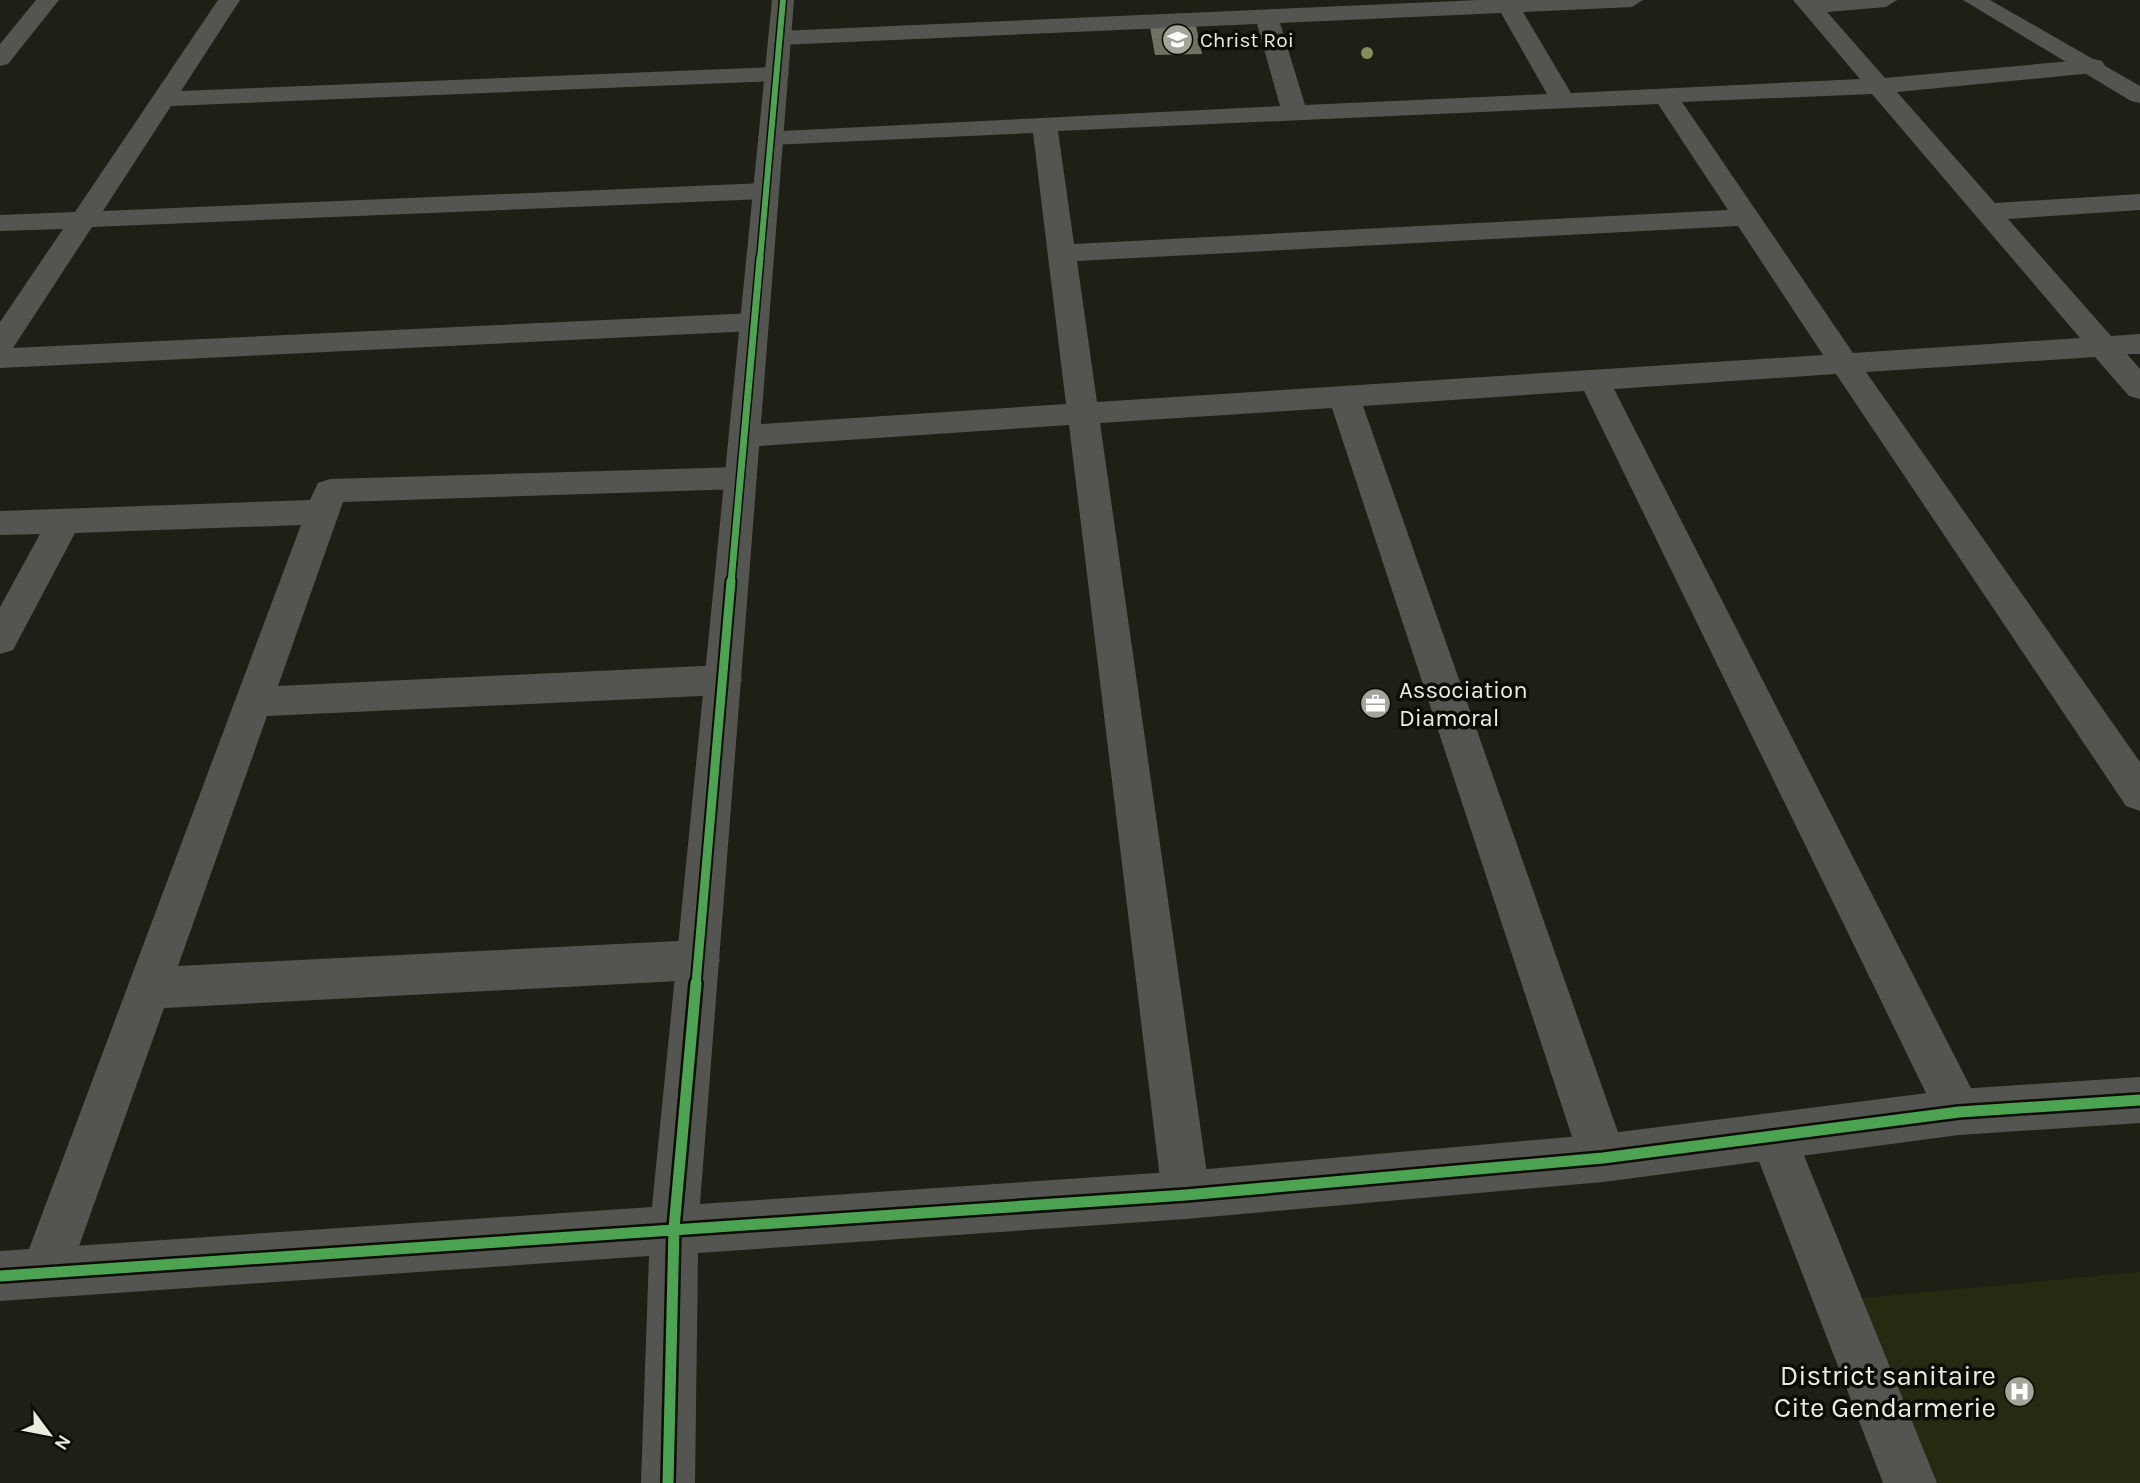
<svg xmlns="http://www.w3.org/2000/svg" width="2140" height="1483" font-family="Karla,sans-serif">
<rect width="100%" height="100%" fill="#1e2015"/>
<path fill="#272a11" d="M2140 1272V1483H1933L1861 1298Z"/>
<path fill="#6f7263" d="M1196 26 1202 54 1155 55 1150 27Z"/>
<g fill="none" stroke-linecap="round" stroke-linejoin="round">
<path fill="#545550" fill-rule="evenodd" d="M36 0H59L8 64 0 66V44Z
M218 0H240L181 91 777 67 786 69 789 74 786 79 777 81 171 106 103 211 766 183 775 185 779 191 775 197 766 199 92 227 13 348 754 313 764 315 769 322 764 329 754 331 0 368V322L63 229 0 231V215L75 212Z
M1479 0H1643L1632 7 1523 12 1571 93 1860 79 1793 0H1897L1886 7 1827 12 1885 78 2093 59 2102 61 2105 66 2102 71 2093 73 1897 92 1995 203 2140 194V210L2008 219 2111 336 2140 334V354H2127L2140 369V399L2129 396 2095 357 1866 372 2140 762V811L2126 806 1836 374 1614 389 1975 1096 1982 1112 1975 1128 1959 1135 1943 1128 1584 391 1363 406 1627 1158 1620 1175 1603 1182 1586 1175 1579 1158 1332 408 1100 423 1210 1195 1203 1212 1186 1219 1169 1212 1162 1195 1069 425 745 447 734 444 729 436 734 428 745 425 1066 404 1033 133 771 145 762 142 758 137 762 132 1280 106 1257 24 780 45 772 43 768 38 772 33 780 31ZM1501 13 1547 94 1305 105 1280 23ZM1872 94 2080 338 1853 353 1682 102ZM1658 104 1728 210 1074 244 1058 131ZM1738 226 1823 355 1097 402 1077 261Z
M741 467 753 470 757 478 753 486 741 489 343 502 278 686 723 665 736 670 742 680 736 690 723 695 267 716 178 966 698 940 713 946 720 960 713 974 698 980 164 1008 63 1291 45 1298 27 1291 20 1273 301 525 75 533 13 650 0 654V607L40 534 0 535V511L310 500 318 483 330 479Z
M1773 1115 1790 1121 1937 1483H1883L1750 1138 1756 1121Z"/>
<path fill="#545550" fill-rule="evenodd" d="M772 0H794L700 1204 1186 1171 1603 1134 1959 1089 2140 1077V1123L1959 1135 1603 1182 1186 1219 698 1253 695 1483H641L649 1256 0 1301V1251L652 1207Z
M1963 0H1990L2140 86V103L2131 101Z"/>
<defs>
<path id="cycleway-far3" d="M760 260 783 0"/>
<path id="cycleway-far2" d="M731 583 760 258"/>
<path id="cycleway-far1" d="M696 984 731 581"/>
<path id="cycleway" d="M0 1276 1186 1195 1603 1158 1959 1112 2140 1100
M668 1483 674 1228 696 983"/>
</defs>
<use href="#cycleway-far3" stroke="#0c0d05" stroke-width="9"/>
<use href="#cycleway-far2" stroke="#0c0d05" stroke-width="10"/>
<use href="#cycleway-far1" stroke="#0c0d05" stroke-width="13"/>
<use href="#cycleway" stroke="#0c0d05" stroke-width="16"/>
<use href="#cycleway-far3" stroke="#4ca352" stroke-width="6"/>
<use href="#cycleway-far2" stroke="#4ca352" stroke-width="7"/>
<use href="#cycleway-far1" stroke="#4ca352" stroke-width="9"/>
<use href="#cycleway" stroke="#4ca352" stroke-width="11"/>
</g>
<circle fill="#868d5d" cx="1367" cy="53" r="6"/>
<defs>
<symbol id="school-disc" viewBox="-11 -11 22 22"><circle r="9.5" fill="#a3a598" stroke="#0c0d05"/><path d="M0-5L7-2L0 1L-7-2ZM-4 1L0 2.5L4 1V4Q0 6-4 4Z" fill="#fff"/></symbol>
<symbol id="office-disc" viewBox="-11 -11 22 22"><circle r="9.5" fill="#a3a598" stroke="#0c0d05"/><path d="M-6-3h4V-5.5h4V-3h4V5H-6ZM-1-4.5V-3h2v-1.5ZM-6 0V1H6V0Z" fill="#fff"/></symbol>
<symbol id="hospital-disc" viewBox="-11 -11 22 22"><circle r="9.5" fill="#a3a598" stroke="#0c0d05"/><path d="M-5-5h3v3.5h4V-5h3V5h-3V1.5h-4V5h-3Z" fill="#fff"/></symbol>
</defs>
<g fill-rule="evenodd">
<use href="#school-disc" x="1160" y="22" width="35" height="35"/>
<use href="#office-disc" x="1358" y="686" width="35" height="35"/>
<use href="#hospital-disc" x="2002" y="1374" width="35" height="35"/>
</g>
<g text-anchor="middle" stroke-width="7" stroke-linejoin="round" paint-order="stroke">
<g font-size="21" fill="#eaecdf" stroke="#0c0d05" text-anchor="start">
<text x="1200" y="47">Christ Roi</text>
</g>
<g font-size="24" fill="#eaecdf" stroke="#0c0d05" text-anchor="start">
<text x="1399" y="698">Association<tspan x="1399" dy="28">Diamoral</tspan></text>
</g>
<g font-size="28" fill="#eaecdf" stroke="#0c0d05" text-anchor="end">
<text x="1996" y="1385">District sanitaire<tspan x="1996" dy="32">Cite Gendarmerie</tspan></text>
</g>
</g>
<g transform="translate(49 1434) rotate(122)" stroke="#0c0d05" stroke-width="5" paint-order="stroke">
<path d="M0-5L12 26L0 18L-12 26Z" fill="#eaecdf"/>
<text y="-10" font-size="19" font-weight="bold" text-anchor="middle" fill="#eaecdf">N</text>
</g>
</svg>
